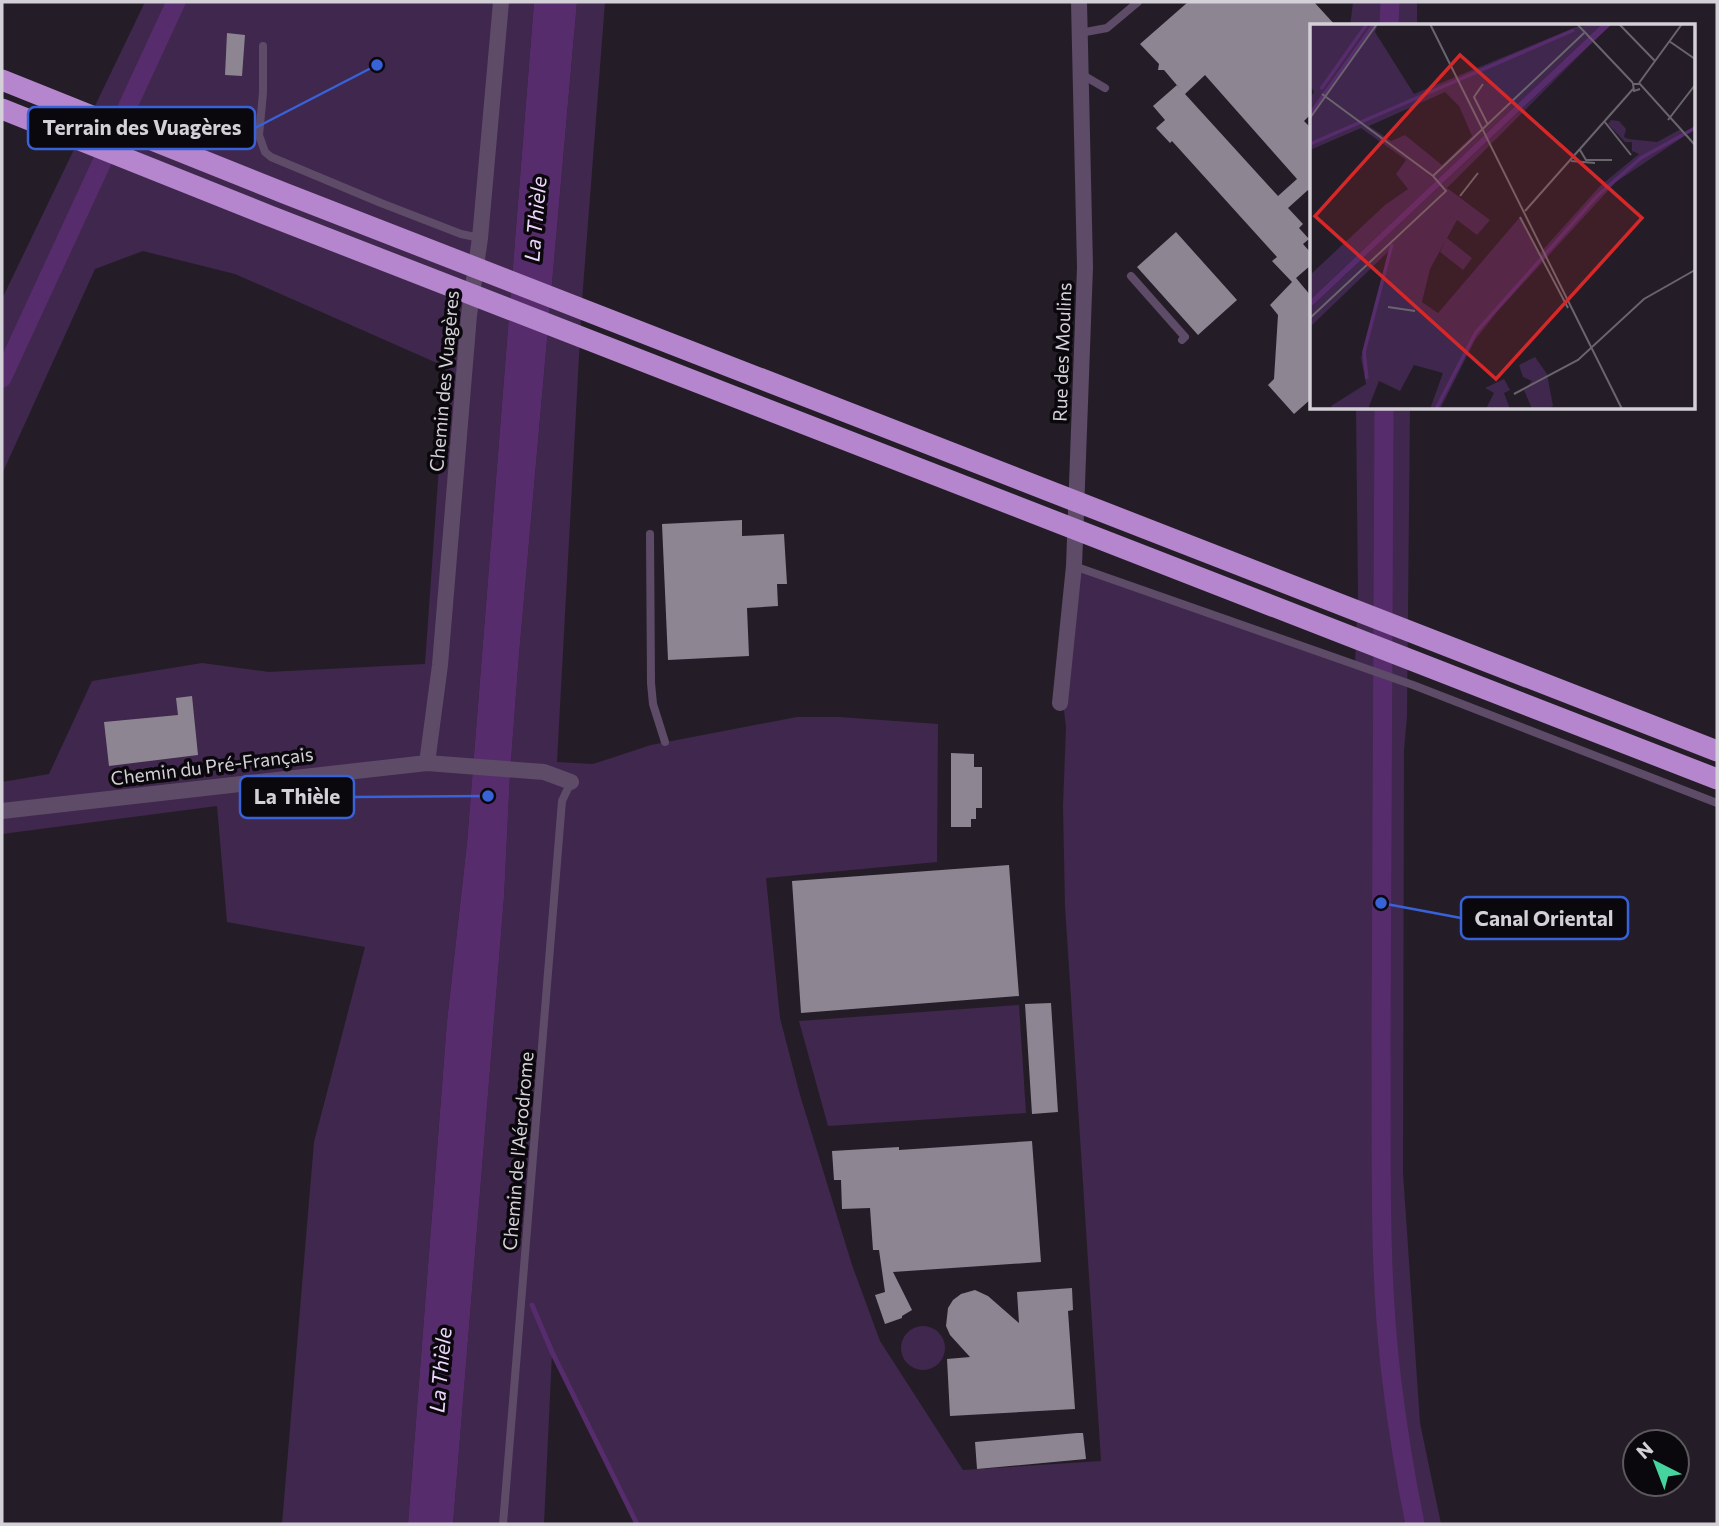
<svg xmlns="http://www.w3.org/2000/svg" width="1719" height="1526" font-family="Commissioner,sans-serif">
<rect width="100%" height="100%" fill="#241d27"/>
<path fill="#40274d" d="M145 2H534L467 843 447 1021 408 1524H282L314 1142 365 947 227 922 217 806 2 834V782L49 774 92 681 202 663 269 672 425 664 446 367 235 274 143 251 95 269 2 474V299Z
M577 2H605L582 301 557 762 593 764 651 745 797 717H839L938 724 937 862 766 878 780 1018 800 1095 852 1265 880 1341 963 1470 1101 1461 1065 906 1063 806 1066 727 1064 711 1060 703 1074 566 1355 664 1358 592 1356 408H1410L1407 716 1404 750 1403 1173 1420 1423 1441 1524H637L552 1353 544 1524H453L504 898 510 774 519 655Z
M1353 2H1417V26H1350Z
M1019 1005 1026 1113 828 1126 799 1021Z
M901 1348a22 22 0 1 1 44 0a22 22 0 1 1-44 0Z"/>
<path fill="#572c6c" d="M534 2H577L519 655 510 774 504 898 453 1524H408L447 1021 467 843Z"/>
<g fill="none" stroke-linecap="round" stroke-linejoin="round">
<path stroke="#572c6c" stroke-width="5" d="M532 1305 552 1352 637 1524"/>
<path stroke="#572c6c" stroke-width="19" d="M1389 26 1390 2
M2 378 176 2
M1384 408C1385 620 1380 831 1381 1043 1382 1153 1378 1265 1391 1374 1397 1425 1405 1475 1415 1524"/>
</g>
<path fill="#8d8592" fill-rule="evenodd" d="M1188 2H1314L1336 26H1311V114L1304 121 1311 128V194L1308 190 1288 208 1303 224 1299 228 1309 239 1303 244 1311 253V265L1296 278 1311 296V399L1294 414 1268 385 1274 379 1278 315 1270 305 1292 282 1272 261 1277 257 1172 141 1170 143 1156 128 1165 120 1153 106 1177 85 1181 90 1164 70H1158L1159 64 1140 44ZM1205 75 1297 179 1278 196 1185 94Z
M227 33 245 35 242 76 225 75Z
M1176 232 1237 300 1198 335 1137 267Z
M742 520V536L784 534 787 584H777L778 606 747 608 749 656 668 660 662 524Z
M192 696 198 755 109 766 104 722 178 715 176 698Z
M951 753 974 754V767H982V808H976V819H971V827H951Z
M1009 865 1019 996 801 1013 792 881Z
M1051 1003 1058 1112 1032 1114 1025 1004Z
M1032 1141 1041 1262 893 1272 912 1310 902 1316V1318L885 1324 875 1295 885 1292 879 1250H873L870 1208 842 1209 841 1180H834L832 1151 899 1147V1150Z
M1072 1288 1073 1310 1068 1311 1075 1409 950 1416 947 1359 970 1357 950 1335 946 1326 948 1308 953 1300 961 1294 975 1290 988 1296 1019 1323 1017 1292Z
M1077 1433H1083L1086 1459 977 1469 975 1442Z"/>
<g fill="none" stroke-linecap="round" stroke-linejoin="round">
<path stroke="#5e4b68" stroke-width="8" d="M1080 33 1107 28 1138 2
M263 46V93L259 135 265 152 271 157 381 203 461 234 480 238
M1081 74 1105 88
M1131 276 1185 337 1182 340
M650 534 651 683 653 704 665 742
M1074 566 1413 685 1717 803
M503 1524 562 801 571 782"/>
<path stroke="#5e4b68" stroke-width="16" d="M1060 703 1074 566 1085 267 1079 2
M427 763 440 665 469 315 480 238 501 2
M2 811 427 763 544 772 571 782"/>
<path stroke="#b586cd" stroke-width="21" d="M2 80 284 193 1717 751
M2 109 270 216 1717 779"/>
</g>
<g text-anchor="middle" stroke-width="7" stroke-linejoin="round" paint-order="stroke">
<g font-size="19" fill="#d4d0d7" stroke="#0b080d">
<text transform="translate(1062 352) rotate(-88)" y="7">Rue des Moulins</text>
<text transform="translate(444 381) rotate(-85)" y="7">Chemin des Vuagères</text>
<text transform="translate(212 766) rotate(-7)" y="7">Chemin du Pré-Français</text>
<text transform="translate(518 1151) rotate(-85)" y="7">Chemin de l'Aérodrome</text>
</g>
<g font-size="21" font-style="italic" fill="#eed6fc" stroke="#0b080d">
<text transform="translate(536 219) rotate(-85)" y="7">La Thièle</text>
<text transform="translate(441 1370) rotate(-85)" y="7">La Thièle</text>
</g>
</g>
<g transform="translate(1310 24)">
<rect width="385" height="385" fill="#241d27"/>
<path d="M0 0H68L65 8 104 70 266 3 292 0 0 276V251L75 181 98 165 86 150 96 136 51 104 0 126V74L4 68 0 61ZM135 68 149 82 162 112 132 141 95 111 81 117 59 102ZM282 19 137 164 180 196 167 211 147 196 120 245 112 278 128 289 210 193 230 229 290 162 329 130 322 127V118H315L298 100 301 96 309 97 316 105 314 113 318 115 347 118 371 105 376 111 306 158 187 288 165 316 130 385H120L133 349 104 341 90 367 69 357 58 385H23L21 382 56 360 51 334 79 227 0 303V284ZM137 214 162 234 153 246 130 228ZM225 333 237 350 243 382 239 385H222L214 366 222 357 213 353 209 341ZM194 355 200 366 194 369 200 385H176L184 369 175 364Z" fill="#40274d" fill-rule="evenodd"/>
<path d="M292 0H302L0 284V276Z" fill="#572c6c"/>
<path fill="none" stroke="#572c6c" stroke-width="3.5" d="M11 65 57 0M0 90 64 0M0 120 264 6M57 355 54 328 82 220M126 385 166 308 287 172 331 134 385 104"/>
<path fill="none" stroke="#6a656d" stroke-width="2" d="M120 0 312 385M267 0 323 59M309 0 345 37M359 17 385 35M329 59 372 0M173 60 164 73 178 101M330 65 324 67 323 60H330L385 121M0 94 67 0M358 96 385 61M294 97 321 131M270 126 276 136H302M261 137 285 139M123 152 274 9M150 172 168 149M215 187 323 65M210 193 258 284M78 283 105 287M0 294 136 167 123 152 12 70M204 370 268 336 334 275 385 246"/>
<path fill="#d62828" fill-opacity="0.15" stroke="#d62828" stroke-width="3.5" d="M150 31 332 194 186 355 5 192Z"/>
<rect width="385" height="385" fill="none" stroke="#d4d0d7" stroke-width="3.5"/>
</g>
<path fill="none" stroke="#3862d8" stroke-width="2.5" d="M377 65L255 128M488 796L354 797M1381 903L1461 918"/>
<g fill="#3862d8" stroke="#0b080d" stroke-width="2.5">
<circle cx="377" cy="65" r="7"/>
<circle cx="488" cy="796" r="7"/>
<circle cx="1381" cy="903" r="7"/>
</g>
<g fill="#0b080d" stroke="#3862d8" stroke-width="2.5">
<rect x="28" y="107" width="227" height="42" rx="7"/>
<rect x="240" y="776" width="114" height="42" rx="7"/>
<rect x="1461" y="897" width="167" height="42" rx="7"/>
</g>
<g font-size="21" text-anchor="middle" font-weight="bold" fill="#d4d0d7">
<text x="142" y="135">Terrain des Vuagères</text>
<text x="297" y="804">La Thièle</text>
<text x="1544" y="926">Canal Oriental</text>
</g>
<rect width="1719" height="1526" fill="none" stroke="#d4d0d7" stroke-width="7"/>
<g transform="translate(1656 1463) rotate(318)"><circle r="33" fill="#0b080d" stroke="#5b585e" stroke-width="2"/>
<path d="M0-5L12 26L0 18L-12 26Z" fill="#46d49e"/>
<text y="-10" font-size="19" font-weight="bold" text-anchor="middle" fill="#d4d0d7">N</text>
</g>
</svg>
